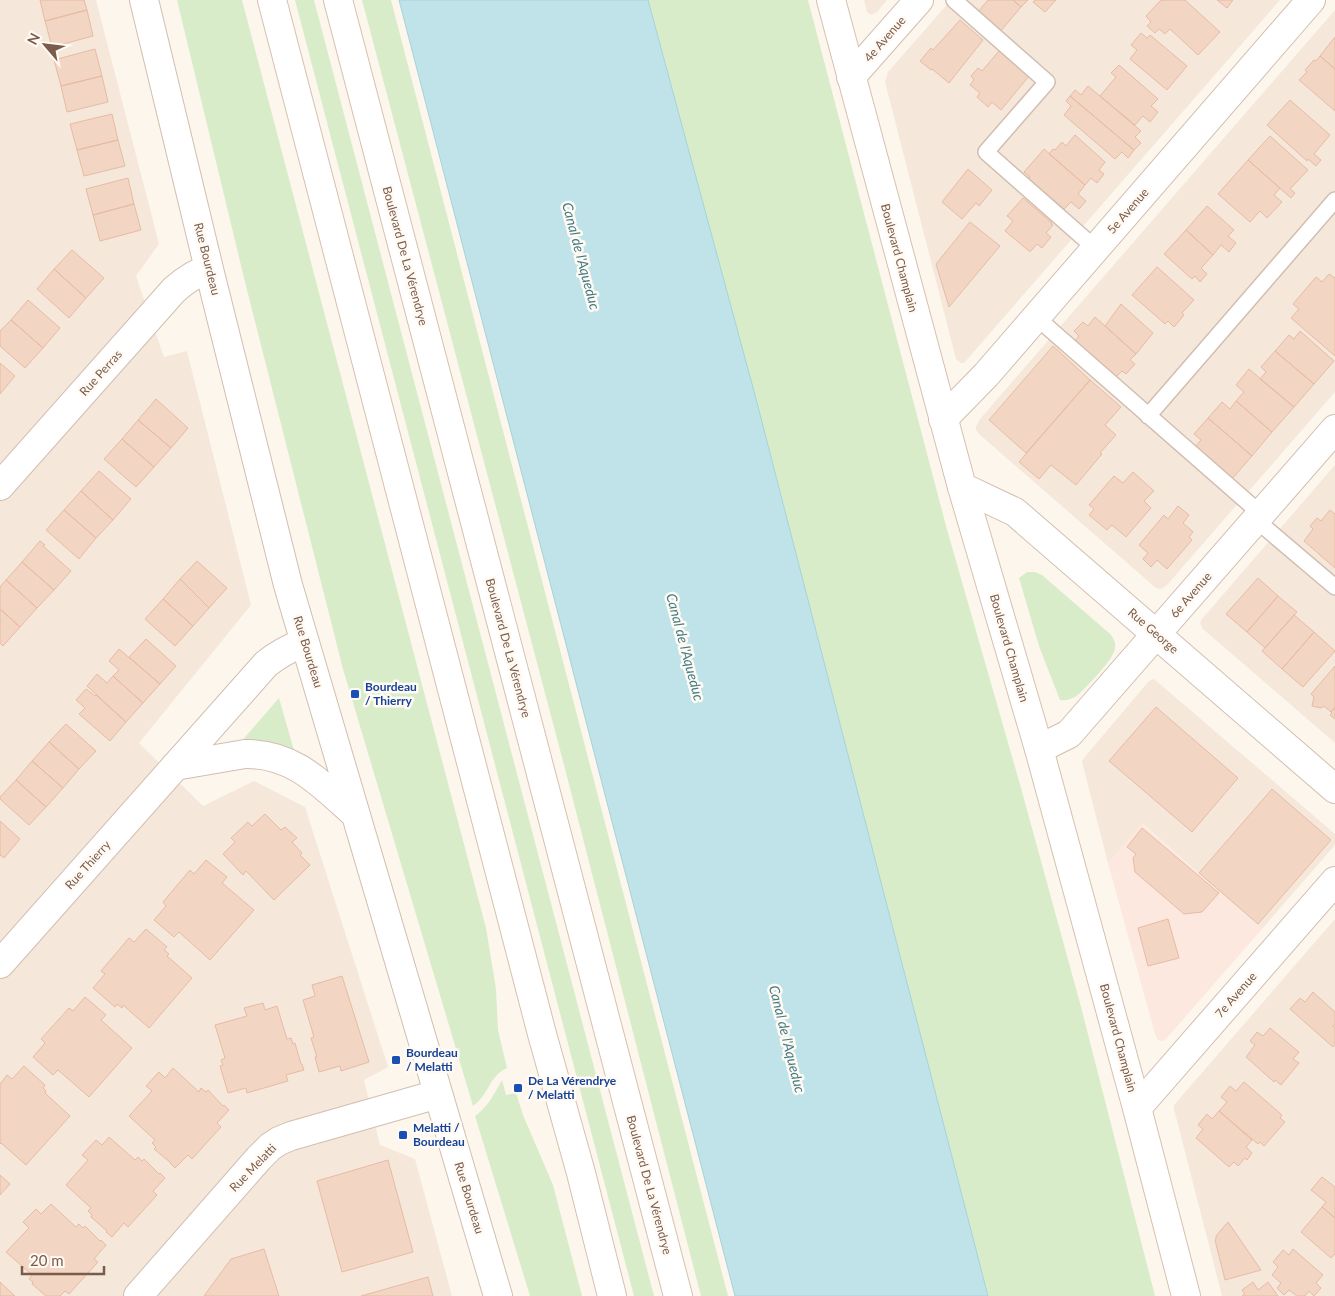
<svg xmlns="http://www.w3.org/2000/svg" width="1335" height="1296" font-family="Lato,sans-serif">
<rect width="100%" height="100%" fill="#fdf6ec"/>
<path fill="#f5e8da" d="M0 0H96L159 244 136 276 164 357 187 351 251 605 139 743 203 806 254 781 305 807 388 1067 364 1080 380 1145 415 1159 452 1296H0Z
M864 0H887L877 12 871 15 867 12Z
M951 0H1280L964 363H961L956 359 885 82 888 72Z
M1335 10V392L1167 585 1163 588 1160 589 1156 588 979 434 976 430V427L980 419Z
M1335 465V743L1203 629 1200 623 1202 619Z
M1154 679 1335 834V845L1262 929 1143 824 1108 863 1082 762 1084 758 1148 682 1151 680Z
M1335 919V1296H1222L1174 1109V1105Z"/>
<path fill="#fde8e0" d="M1142 824 1262 929 1166 1039 1163 1041 1158 1040 1155 1034 1108 863Z"/>
<path fill="#d8ecc9" d="M177 0H242L486 928 496 989 498 1030 507 1068C488 1077 490 1094 473 1106L343 669 245 282Z
M295 0H314L654 1296H634Z
M362 0H391L728 1296H701L564 765Z
M648 0H808L946 526 1021 788 1081 1007 1155 1296H988L773 464Z
M1027 572H1035L1042 575 1109 633C1113 637 1116 642 1115 648 1114 659 1090 683 1081 692 1075 698 1068 701 1060 700L1039 646 1019 578Z
M279 698 295 754 240 743Z
M502 1080 506 1095 516 1093 523 1115 553 1185 582 1296H530L475 1116C488 1107 494 1094 502 1080Z"/>
<path fill="#bfe3e8" stroke="#a5d3da" d="M399 0H648L755 395 988 1296H735Z"/>
<path fill="#f3d5c3" stroke="#e6bba3" d="M40 0H84L87 10 45 21Z
M988 0H1013L1021 7 999 33 977 13Z
M1013 0H1028L1021 7Z
M1035 0H1056L1045 12 1033 2Z
M1161 0H1185L1220 32 1198 55 1170 29 1165 34 1159 29 1155 33 1147 26 1151 22 1146 16Z
M1217 0H1233L1227 8Z
M87 10 93 36 52 47 45 21Z
M960 20 983 40 949 83 932 69 931 70 920 61 931 48 933 50Z
M1141 33 1147 38 1150 35 1187 66 1167 90 1130 59 1137 50 1131 45Z
M1335 37V69L1320 56Z
M95 49 102 76 61 86 54 60Z
M999 51 1029 76 1001 110 992 102 988 107 977 97 980 93 970 85 974 80 971 76 978 68 982 71Z
M1320 56 1335 69V111L1299 80 1307 72 1305 70 1314 60 1316 61Z
M1119 65 1158 99 1151 106 1158 112 1150 122 1143 116 1135 125 1100 96 1116 77 1111 73Z
M102 76 108 102 67 112 61 86Z
M1088 86 1141 131 1135 137 1141 143 1134 150 1070 96 1075 90 1081 95Z
M1070 96 1134 150 1128 158 1122 152 1115 159 1064 115 1071 106 1066 101Z
M1290 100 1330 135 1314 154 1321 160 1316 166 1308 159 1307 161 1267 125Z
M112 114 118 140 77 150 70 124Z
M1075 135 1105 162 1099 170 1104 174 1097 183 1091 178 1085 185 1049 154 1053 149 1055 150 1062 142 1066 146Z
M1270 136 1308 170 1290 189 1295 193 1291 198 1248 160Z
M118 140 125 166 84 176 77 150Z
M1044 149 1085 185 1078 194 1086 201 1079 209 1071 202 1064 209 1028 178 1030 177 1024 172Z
M1248 160 1280 188 1274 195 1282 202 1267 218 1260 211 1250 222 1218 194Z
M968 169 992 190 979 206 976 203 962 219 942 202Z
M128 178 134 204 93 215 86 189Z
M1023 198 1052 223 1051 224 1053 225 1046 233 1051 237 1042 248 1037 244 1031 251H1029L1005 231 1013 221 1007 216Z
M134 204 141 230 100 241 93 215Z
M1207 206 1234 230 1228 236 1236 243 1229 252 1221 245 1213 255 1186 230Z
M970 222 1000 246 949 307 936 264Z
M1186 230 1213 255 1201 268 1207 274 1200 282 1195 276 1192 279 1164 254Z
M72 250 104 278 86 298 54 269Z
M1157 267 1194 300 1182 313 1184 315 1174 327 1168 321 1165 324 1132 295Z
M54 269 86 298 69 318 37 289Z
M1329 274 1335 278V356L1291 318 1299 309 1293 304 1316 277 1322 282Z
M28 300 60 328 43 348 11 320Z
M1121 304 1153 333 1136 354 1105 326Z
M1095 317 1136 354 1130 360 1135 364 1126 374 1122 371 1114 379 1074 342 1079 336 1074 331 1083 322 1088 326Z
M11 320 43 348 25 368 0 346V331Z
M1300 331 1334 361 1314 384 1275 351 1289 335 1294 339Z
M1053 346 1090 380 1026 453 989 420Z
M1275 351 1314 384 1294 407 1260 379 1266 372 1261 367Z
M0 363 15 376 0 394Z
M1249 369 1294 407 1272 432 1236 401 1244 392 1236 385Z
M1090 380 1121 407 1105 425 1116 435 1100 453 1102 454 1076 485 1051 465 1039 479 1019 462Z
M156 399 188 428 171 448 138 420Z
M1236 401 1272 432 1252 456 1208 418 1222 402 1230 409Z
M1208 418 1252 456 1231 480 1194 448 1201 440 1194 434Z
M138 420 171 448 154 467 122 439Z
M122 439 154 467 136 487 104 459Z
M99 471 131 499 113 520 81 491Z
M1133 472 1154 491 1144 501 1151 508 1126 537 1112 525 1107 530 1089 515 1094 509 1089 505 1114 476 1123 483Z
M81 491 113 520 96 538 64 510Z
M1178 506 1189 515 1183 523 1193 532 1189 537 1192 540 1167 569 1157 560 1151 567 1143 559 1148 553 1139 545 1164 515 1168 519Z
M64 510 96 538 79 559 46 530Z
M1330 510 1335 514V568L1304 541 1313 529 1310 526 1317 518 1321 521Z
M40 541 45 545 43 546 71 571 54 590 22 562Z
M197 561 227 588 209 608 180 579Z
M22 562 54 590 37 608 6 580Z
M1258 578 1278 596 1247 632 1226 614Z
M180 579 209 608 193 626 163 599Z
M6 580 37 608 20 627 0 609V587Z
M1278 596 1297 612 1265 648 1247 632Z
M163 599 193 626 175 646 145 619Z
M0 609 20 627 3 646 0 643Z
M1294 615 1314 632 1282 669 1262 651Z
M1314 632 1335 651 1303 687 1282 669Z
M146 639 176 666 160 684 129 657Z
M119 649 160 684 143 703 113 676 119 670 109 661Z
M1335 666V707L1331 712 1324 706 1321 708 1312 706 1314 697 1311 694Z
M97 674 107 683 113 676 143 703 126 722 87 686Z
M86 689 95 696 96 695 126 722 110 741 79 714 85 708 76 700Z
M1156 707 1238 778 1192 832 1109 761Z
M1335 707V719L1330 715 1332 713 1331 712Z
M66 724 96 751 79 769 49 742Z
M49 742 79 769 63 788 32 761Z
M32 761 63 788 46 807 16 780Z
M16 780 46 807 29 825 0 799V797Z
M1272 789 1331 840 1258 924 1199 873Z
M265 814 281 830 285 827 297 838 292 842 302 853 300 855 310 865 274 900 246 871 243 875 223 854 235 842 231 838 248 822 252 826Z
M0 821 20 839 4 858 0 855Z
M1142 828 1219 893 1202 912 1184 914 1135 872 1133 858 1136 854 1127 847Z
M206 860 227 877 222 883 254 910 210 960 179 932 174 937 154 920 166 906 163 902 190 870 194 874Z
M1168 919 1179 958 1148 966 1138 928Z
M146 929 167 947 164 950 169 954 167 956 192 978 149 1028 123 1005 122 1008 117 1004 115 1007 93 988 105 974 101 971 129 938 134 942Z
M342 976 369 1062 341 1071 340 1066 319 1072 315 1057H317L311 1038 314 1037 303 1000 315 996 312 985Z
M1313 992 1335 1012V1025L1333 1026 1335 1028V1044L1333 1047 1290 1009 1300 998 1305 1002Z
M85 997 106 1015 101 1020 132 1048 89 1097 58 1070 53 1075 33 1057 45 1043 41 1039 69 1008 73 1011Z
M263 1003 265 1010 277 1006 287 1039 291 1038 293 1044 295 1043 301 1064H302L304 1070 286 1075 288 1081 247 1093 246 1088 228 1093 220 1066 223 1065 221 1060 225 1058 215 1025 247 1016 244 1008Z
M1270 1028 1299 1052 1293 1059 1299 1063 1281 1085 1275 1080 1274 1082 1246 1057 1255 1045 1250 1041 1257 1032 1263 1036Z
M24 1066 45 1085 43 1088 46 1091 45 1093 70 1116 26 1165 1 1143 0 1144V1084L7 1075 12 1079Z
M173 1068 199 1092 201 1088 206 1092 208 1090 223 1106 224 1105 229 1110 217 1123 221 1127 192 1159 188 1155 175 1168 170 1163H171L154 1149 156 1147 152 1143 155 1140 129 1116 152 1091 146 1086 159 1072 165 1078Z
M1244 1082 1282 1115 1280 1118 1285 1122 1264 1146 1260 1142 1258 1144 1219 1111 1227 1102 1221 1097 1230 1086 1236 1091Z
M1219 1111 1252 1140 1246 1147 1252 1153 1247 1160 1245 1158 1238 1166 1234 1162 1229 1167 1196 1138 1203 1129 1198 1125 1207 1114 1212 1119Z
M109 1137 135 1160 138 1157 142 1161 144 1159 159 1174 160 1173 165 1178 153 1191 157 1195 128 1227 124 1223 112 1237 106 1232 107 1231 91 1217 92 1215 88 1211 91 1208 66 1185 88 1160 82 1155 96 1140 102 1145Z
M388 1160 413 1252 342 1272 317 1181Z
M0 1175 10 1184 0 1195Z
M1322 1177 1335 1187V1218L1322 1207 1326 1202 1311 1190Z
M51 1204 76 1227 79 1224 83 1228 85 1226 100 1241 101 1240 106 1245 94 1259 98 1262 69 1294 65 1291 60 1296H46L32 1284 33 1282 29 1279 32 1275 6 1252 29 1228 23 1222 36 1209 41 1214Z
M1322 1207 1335 1218V1254L1331 1258 1301 1232Z
M1228 1222 1261 1270 1225 1280 1215 1240 1216 1239V1236Z
M264 1249 279 1296H204L231 1259Z
M1293 1249 1323 1275 1316 1283 1321 1288 1314 1296 1309 1291 1305 1296H1297L1289 1290 1284 1295 1277 1288 1281 1283 1272 1275 1278 1267 1273 1262 1283 1250 1289 1255Z
M428 1277 433 1296H361Z
M0 1282 15 1296H0Z
M1253 1282 1258 1290 1268 1282 1278 1296H1242L1245 1294 1242 1290Z"/>
<g fill="none" stroke-linecap="round" stroke-linejoin="round">
<defs>
<path id="service" d="M954 0 1047 82 986 152 1095 248
M1036 317 1261 514
M1148 416 1335 200
M1256 520 1335 587"/>
<path id="minor" d="M144 0 209 269 288 585 498 1296
M851 77 919 0
M943 419 986 375 1311 0
M0 486 174 290C184 281 195 273 209 269
M962 487 1015 512 1335 789
M1039 749 1069 734 1335 429
M175 766 245 754C294 753 322 785 356 815
M0 964 266 664C278 654 290 648 305 642
M1137 1108 1335 881
M138 1296 259 1158 270 1147 279 1141 291 1136 438 1094"/>
<path id="secondary" d="M272 0 542 1034 581 1173 612 1296
M338 0 678 1296
M831 0 962 487 1039 749 1137 1108 1186 1296"/>
</defs>
<use href="#service" stroke="#d1beb0" stroke-width="18"/>
<use href="#minor" stroke="#d1beb0" stroke-width="30"/>
<use href="#secondary" stroke="#d6c0b0" stroke-width="30"/>
<use href="#service" stroke="#fff" stroke-width="15"/>
<use href="#minor" stroke="#fff" stroke-width="28"/>
<use href="#secondary" stroke="#fff" stroke-width="28"/>
</g>
<g fill="#1a4fb4" stroke="#fffaf3" stroke-width="2">
<rect x="350" y="689" width="10" height="10" rx="2.5"/>
<rect x="391" y="1055" width="10" height="10" rx="2.5"/>
<rect x="513" y="1083" width="10" height="10" rx="2.5"/>
<rect x="398" y="1130" width="10" height="10" rx="2.5"/>
</g>
<g text-anchor="middle" stroke-width="5" stroke-linejoin="round" paint-order="stroke">
<g font-size="12" fill="#7a5c4d" stroke="#fffaf3">
<text transform="translate(885 39) rotate(-49)" y="4">4e Avenue</text>
<text transform="translate(1128 211) rotate(-49)" y="4">5e Avenue</text>
<text transform="translate(405 256) rotate(75)" y="4">Boulevard De La Vérendrye</text>
<text transform="translate(899 258) rotate(75)" y="4">Boulevard Champlain</text>
<text transform="translate(207 259) rotate(76)" y="4">Rue Bourdeau</text>
<text transform="translate(101 373) rotate(-48)" y="4">Rue Perras</text>
<text transform="translate(1191 595) rotate(-49)" y="4">6e Avenue</text>
<text transform="translate(1153 631) rotate(41)" y="4">Rue George</text>
<text transform="translate(508 648) rotate(75)" y="4">Boulevard De La Vérendrye</text>
<text transform="translate(1009 648) rotate(74)" y="4">Boulevard Champlain</text>
<text transform="translate(308 652) rotate(73)" y="4">Rue Bourdeau</text>
<text transform="translate(88 865) rotate(-48)" y="4">Rue Thierry</text>
<text transform="translate(1236 995) rotate(-49)" y="4">7e Avenue</text>
<text transform="translate(1118 1038) rotate(75)" y="4">Boulevard Champlain</text>
<text transform="translate(253 1168) rotate(-46)" y="4">Rue Melatti</text>
<text transform="translate(649 1185) rotate(75)" y="4">Boulevard De La Vérendrye</text>
<text transform="translate(469 1198) rotate(73)" y="4">Rue Bourdeau</text>
</g>
<g font-size="12" font-weight="bold" fill="#164399" stroke="#fffaf3" text-anchor="start">
<text x="365" y="691">Bourdeau<tspan x="365" dy="14">/ Thierry</tspan></text>
<text x="406" y="1057">Bourdeau<tspan x="406" dy="14">/ Melatti</tspan></text>
<text x="528" y="1085">De La Vérendrye<tspan x="528" dy="14">/ Melatti</tspan></text>
<text x="413" y="1132">Melatti /<tspan x="413" dy="14">Bourdeau</tspan></text>
</g>
<g font-size="14" font-style="italic" fill="#437c86" stroke="#fffaf3">
<text transform="translate(581 256) rotate(75)" y="5">Canal de l'Aqueduc</text>
<text transform="translate(685 647) rotate(75)" y="5">Canal de l'Aqueduc</text>
<text transform="translate(787 1039) rotate(76)" y="5">Canal de l'Aqueduc</text>
</g>
</g>
<g transform="translate(45 45) rotate(298)" stroke="#fffaf3" stroke-width="4" paint-order="stroke">
<path d="M0-4L9 19L0 12L-9 19Z" fill="#7a5c4d"/>
<text y="-8" font-size="14" font-weight="bold" text-anchor="middle" fill="#7a5c4d">N</text>
</g>
<path d="M22 1266v8h82v-8" fill="none" stroke="#7a5c4d" stroke-width="2.5"/>
<text x="30" y="1266" font-size="15" fill="#7a5c4d" stroke="#fffaf3" stroke-width="4" paint-order="stroke">20 m</text>
</svg>
